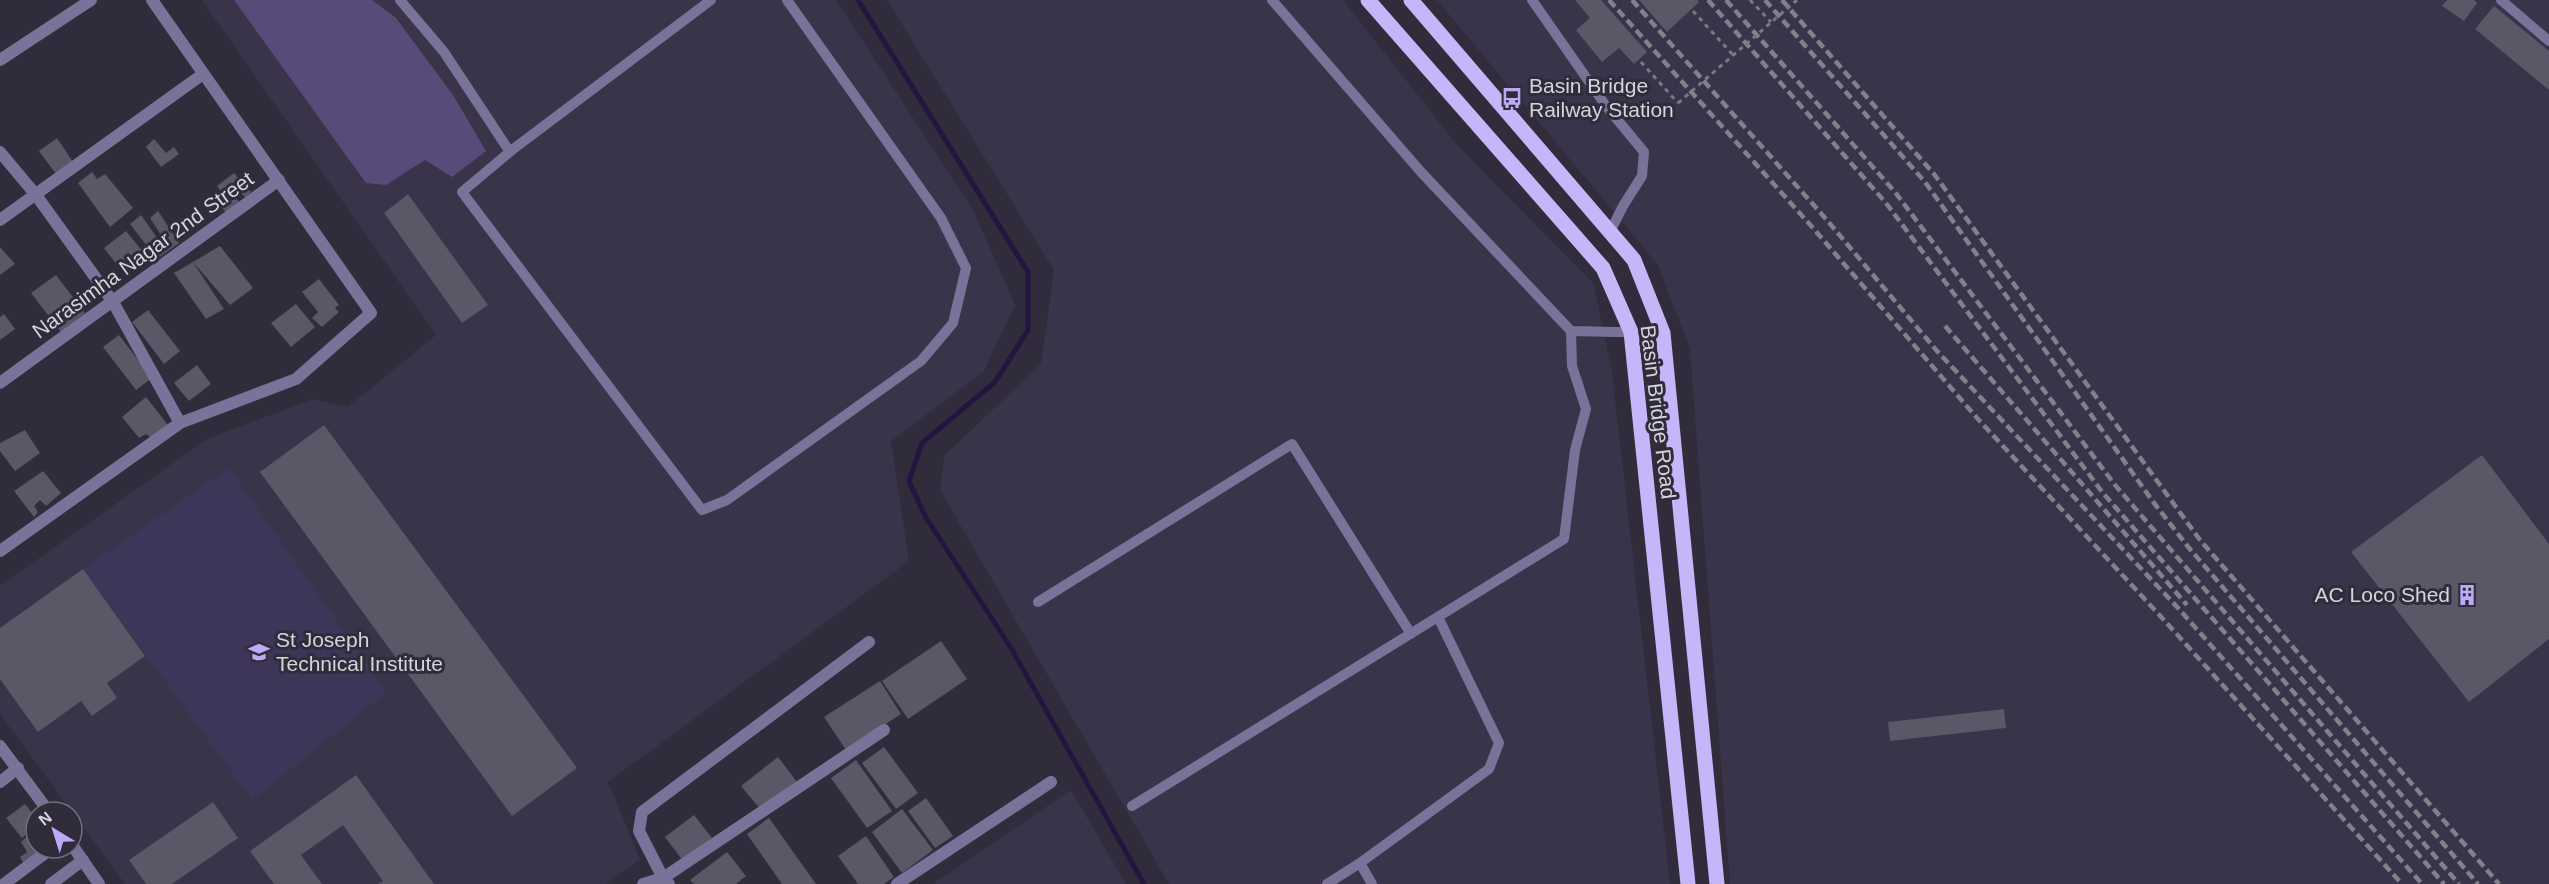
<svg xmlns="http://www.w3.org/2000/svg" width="2549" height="884" font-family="Arial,sans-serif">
<rect width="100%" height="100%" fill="#302c3b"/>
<path fill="#393449" d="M202 0H836L973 210 1015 305 984 371 891 441 909 561 608 782 640 859 606 884H125L0 714V586L207 439 313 399 348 407 436 335Z
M887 0H1343L1457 145 1594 284 1612 373 1670 884H1169L940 490 944 456 1041 364 1054 270Z
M1437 0H2549V884H1730L1690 349 1658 265Z
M1071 790 1126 884H933Z"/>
<path fill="#3e3658" d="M229 468 387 692 252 800 83 569Z"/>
<path fill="#574b7a" d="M234 0H372L396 18 453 95 486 151 452 177 425 160 386 185 366 183Z"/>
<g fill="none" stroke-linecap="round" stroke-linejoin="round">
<path stroke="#231540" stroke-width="5" d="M858 0 1028 272V330L995 382 922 443 909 481 925 516 1011 648 1144 884"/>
</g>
<path fill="#5a5767" d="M1575 0H1601L1647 52 1634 64 1619 48 1602 62 1576 30 1590 18Z
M1639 0H1697L1699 2 1667 32Z
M2447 0H2474L2477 3 2464 21 2442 6Z
M2494 6 2549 51V90L2475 29Z
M57 138 73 162 56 174 39 151Z
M154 139 166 153 174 147 179 154 161 167 146 147Z
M92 172 97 179 105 174 133 208 110 227 78 183Z
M234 173 251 192 246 198 240 192 234 196 239 202 226 212 222 208 229 202 217 186Z
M408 194 488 305 462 323 384 213Z
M158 211 179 243 157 259 130 224 141 215 163 246H168L150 218Z
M126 231 144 253 121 270 104 248Z
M220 246 253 288 230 305 193 262Z
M0 247 15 264 0 275Z
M193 262 224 309 206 319 174 273Z
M56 275 85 313 61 332 31 293Z
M319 279 339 305 335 308 339 312 322 327 312 318 318 312 302 292Z
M296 304 315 327 291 347 271 323Z
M148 310 180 351 164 364 132 322Z
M4 314 15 329 0 340V317Z
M119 335 152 378 136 390 103 347Z
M197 365 211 384 189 401 174 383Z
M146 397 168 425 151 438 146 434 139 438 122 417Z
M324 425 577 768 512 816 260 472Z
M25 430 40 453 15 471 0 451V443Z
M2482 455 2549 544V639L2469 702 2351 552Z
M43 471 61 493 46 506 40 500 34 506 38 512 34 517 14 491Z
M83 569 145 656 107 683 117 698 92 716 81 701 38 732 0 679V628Z
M941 641 967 679 908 719 882 681Z
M880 681 901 714 846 750 824 717Z
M2004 709 2006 728 1890 741 1888 722Z
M884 747 918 793 896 809 862 763Z
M778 757 797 782 761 810 741 786Z
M856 760 892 811 867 828 831 778Z
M356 775 434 884H378L383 881 343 825 301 855 322 884H274L250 851Z
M926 798 953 836 935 848 908 811Z
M213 802 238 838 172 884H146L129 860Z
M25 804 36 818V826L22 838 6 818Z
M902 809 933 850 902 873 872 832Z
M694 815 712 838 683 861 665 837Z
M769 818 816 884H782L747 834Z
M36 828V848H48L25 866 20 857 27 852 21 842Z
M866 836 894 877 884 884H858L838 856Z
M727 852 746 876 736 884H694L690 880Z"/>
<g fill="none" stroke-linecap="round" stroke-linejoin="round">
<path stroke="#7c7985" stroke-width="3" stroke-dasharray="4.5 4.5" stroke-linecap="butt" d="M1750 0 1771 22
M1693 11 1733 55
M1641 62 1678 103"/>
<path stroke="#7b729a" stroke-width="10" d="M400 0 444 52 510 152
M711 0 512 150 462 192 702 510 727 500 921 361 953 323 966 268 941 218 787 0
M1272 0 1421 172 1571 331 1663 333
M1532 0 1606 106 1644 152 1642 176 1623 206 1610 232
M2501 0 2549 41
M1038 602 1292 444 1411 634
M1132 806 1564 539 1575 450 1586 409 1572 366 1571 331
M1360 863 1489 769 1499 743 1438 617
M1327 884 1360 863 1372 884"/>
<path stroke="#7b729a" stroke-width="12" d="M0 60 91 0
M0 152 36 195 113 302 180 423
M0 220 203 74
M0 383 279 180
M0 551 180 423 296 379 371 313 152 0
M869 642 642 812 639 831 663 878 884 730
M0 782 18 768
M4 884 52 848
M51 884 83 860
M897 884 1051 782"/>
<path stroke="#7b729a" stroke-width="12" d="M0 746 49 812
M72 845 99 884
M643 884 663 878 669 884"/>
<path stroke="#c6b6f9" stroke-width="15" d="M1368 0 1603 268 1631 332 1688 884
M1411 0 1634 260 1663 333 1717 884"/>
<path stroke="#83808c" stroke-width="4.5" stroke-dasharray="9 4.5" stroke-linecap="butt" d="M1609 0 1813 228 1977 418 2164 620 2402 884
M1632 0 1826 219 1937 351 2178 608 2422 884
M1708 0 1886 203 2103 493 2444 884
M1726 0 1895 192 2115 485 2459 884
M1765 0 1925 182 2154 503 2189 548 2478 884
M1782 0 1934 174 2200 540 2499 884
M1945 326 2187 605"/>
<path stroke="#7c7985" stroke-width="3" stroke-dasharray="4.5 4.5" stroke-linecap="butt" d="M1678 103 1797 0"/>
</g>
<defs>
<symbol id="bus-bare" viewBox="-9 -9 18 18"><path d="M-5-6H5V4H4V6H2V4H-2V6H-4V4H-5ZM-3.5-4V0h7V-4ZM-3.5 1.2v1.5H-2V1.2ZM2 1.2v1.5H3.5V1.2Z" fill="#bcaaf6" stroke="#302c3b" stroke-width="2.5" paint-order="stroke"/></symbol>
<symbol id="building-bare" viewBox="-9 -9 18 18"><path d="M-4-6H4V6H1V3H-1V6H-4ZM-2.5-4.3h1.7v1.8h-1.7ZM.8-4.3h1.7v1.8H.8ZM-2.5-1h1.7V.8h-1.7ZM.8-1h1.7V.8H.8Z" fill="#bcaaf6" stroke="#302c3b" stroke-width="2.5" paint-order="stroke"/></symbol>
<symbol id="university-bare" viewBox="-9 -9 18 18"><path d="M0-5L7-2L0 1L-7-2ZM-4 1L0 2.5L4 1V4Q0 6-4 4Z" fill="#bcaaf6" stroke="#302c3b" stroke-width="2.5" paint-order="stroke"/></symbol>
</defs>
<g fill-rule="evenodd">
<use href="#bus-bare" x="1497" y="83" width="30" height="30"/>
<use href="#building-bare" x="2452" y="580" width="30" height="30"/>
<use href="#university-bare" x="244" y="637" width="30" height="30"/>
</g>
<g text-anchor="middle" stroke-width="6" stroke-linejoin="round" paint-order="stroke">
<g font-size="21" fill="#d5d3dc" stroke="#302c3b" text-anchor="start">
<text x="1529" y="93">Basin Bridge<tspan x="1529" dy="24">Railway Station</tspan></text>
<text x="2450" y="602" text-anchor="end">AC Loco Shed</text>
<text x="276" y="647">St Joseph<tspan x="276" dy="24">Technical Institute</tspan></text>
</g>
<g font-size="21" fill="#d5d3dc" stroke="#302c3b">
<text transform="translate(143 255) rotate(-36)" y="7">Narasimha Nagar 2nd Street</text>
<text transform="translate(1658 412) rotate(83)" y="7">Basin Bridge Road</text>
</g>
</g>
<g transform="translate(54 830) rotate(322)"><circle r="28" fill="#302c3b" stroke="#726f7b" stroke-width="1.5"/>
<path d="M0-4.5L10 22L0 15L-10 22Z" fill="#bcaaf6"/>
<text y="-9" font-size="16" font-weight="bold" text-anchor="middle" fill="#d5d3dc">N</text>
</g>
</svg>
